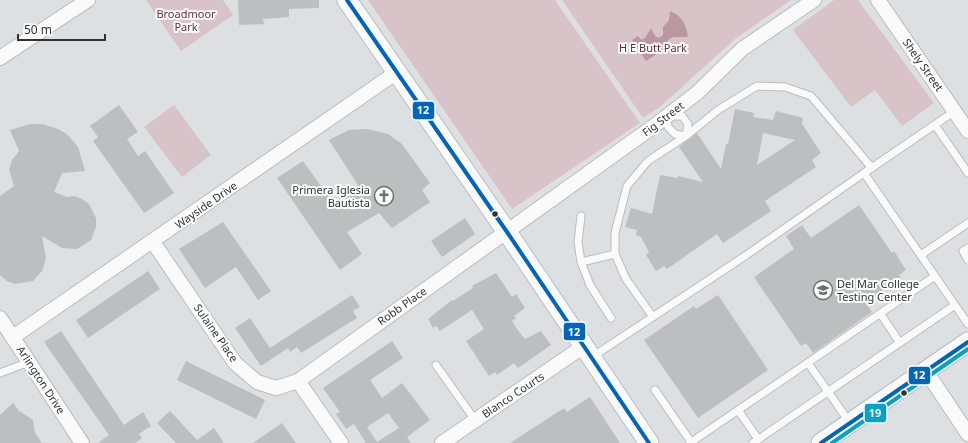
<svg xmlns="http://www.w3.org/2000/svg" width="968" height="443" font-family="'Noto Sans',sans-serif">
<rect width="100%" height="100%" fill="#dde0e2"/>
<path fill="#d8c3c8" d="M146 0H223L233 15 181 51Z
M368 0H555L640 123 512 209Z
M562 0H791L735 39 661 106 643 118Z
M834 0H858L934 103 902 126 875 90 851 107 793 30Z
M174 105 211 155 182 177 144 127Z"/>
<path fill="#bb979f" d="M670 11C682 16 686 24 688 37H673L668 40 666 48 646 61 632 40 638 36 641 40 645 38 651 28 655 36 659 38 663 35V27L669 20Z"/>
<path fill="#bcbec0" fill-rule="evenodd" d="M238 0H319V8L289 9V17L263 19 264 24 239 25Z
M119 105 138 132 127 139 138 156 145 151 174 193 144 213 93 141 98 137 90 126Z
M735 109 754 113 753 117 773 120 776 111 803 118 802 124 821 153 812 160 816 167 765 201 771 211 723 243 717 234 667 269 664 266 656 271 646 255 649 252 641 237 636 235 637 230 625 227 631 208 652 214 660 175 678 178V176L703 182 679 147 697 133 721 169 726 144H728ZM763 133 795 140 757 165Z
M30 124H43L58 129 67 134 78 147 85 171 62 173 54 192 67 197 74 196 82 199 89 204 96 218V227L91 240 77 249 62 248 42 236 46 258 42 271 33 281 15 284 7 281 0 275V196L14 186 9 170 12 160 19 151 10 130Z
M367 129 388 134 402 144 430 183 422 190 430 202 392 228 379 213 347 232 362 254 340 270 277 178 303 161 333 203 358 185 329 140 349 130Z
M859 205 892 253 894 251 906 270 899 275 901 278 865 302 872 312 813 353 806 343 801 346 754 277 794 249 786 236 802 225 811 238Z
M465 218 475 234 442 257 431 241Z
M223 222 271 291 258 300 236 267 205 288 179 249Z
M148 271 160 289 88 338 76 320Z
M496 273 512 297 516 294 525 308 514 316 516 318 512 321 519 332 525 339 541 331 551 345 518 368 514 363 497 375 495 372 489 376 466 341 484 329 472 310 440 331 436 326 433 328 428 319 452 300 453 301 473 288 472 286Z
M352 295 360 307 353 311 357 318 301 353 297 347 290 352 288 348 261 366 235 328 250 318 270 348Z
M718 295 768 370 698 418 644 340 694 306 696 309Z
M61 331 124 425 143 412 151 426 139 434 142 438 135 443H98L109 435 44 342Z
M392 341 403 358 370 380 382 398 402 383 430 420 407 437 411 443H366L354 424 346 429 336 414 340 412 323 388ZM388 413 399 428 377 442 367 427Z
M186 361 265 400 256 419 177 380Z
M590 397 620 443H510L564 408 567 412Z
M13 403 19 411 33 420 35 433 42 443H0V415Z
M170 411 197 440 214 428 224 443H176L157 423Z
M282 423 296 443H253Z"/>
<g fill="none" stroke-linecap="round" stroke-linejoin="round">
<defs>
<path id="lane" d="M955 111 864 173 968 324
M667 116H682L688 124 686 136 675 134 668 127Z
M935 125 968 173
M968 248 963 251 968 260
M921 255 968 223
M581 262 578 242 581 216
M880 313 900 343
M653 317 626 279 615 254V233L627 186 648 161 686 136 718 110 757 86 785 87 811 96 872 168
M611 318 590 285 581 262 615 254
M592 357 745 256 864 173
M808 363 850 423
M436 365 475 420
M0 373 29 362
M655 390 691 442
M738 410 758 439
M690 443 935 276
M753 443 955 305"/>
<path id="street" d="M878 0 968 131
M0 58 88 0
M153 242 235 363 257 382 276 388 298 381 341 443
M0 318 82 443
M13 337 397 72
M926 371 968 434
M298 381 654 126 697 93 742 49 814 0
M442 443 584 346"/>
<path id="secondary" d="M347 0 507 232 649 443
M821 443 968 342"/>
</defs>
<use href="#lane" stroke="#babcbd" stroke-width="9"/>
<use href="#street" stroke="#babcbd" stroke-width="16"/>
<use href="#secondary" stroke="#babcbd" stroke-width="21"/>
<use href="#lane" stroke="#fafafb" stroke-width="7"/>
<use href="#street" stroke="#fafafb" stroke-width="14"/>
<use href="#secondary" stroke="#fafafb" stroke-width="19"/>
<defs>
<path id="bus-1" d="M347 0 507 232 649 443
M821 443 968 342"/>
<path id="bus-2" d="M832 443 968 349"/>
</defs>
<use href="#bus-1" stroke="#fff" stroke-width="7"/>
<use href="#bus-2" stroke="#fff" stroke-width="7"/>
<use href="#bus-1" stroke="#0065bd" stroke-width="4"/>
<use href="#bus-2" stroke="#02a3c6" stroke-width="4"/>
</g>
<defs>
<symbol id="church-ring" viewBox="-11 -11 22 22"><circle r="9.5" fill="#fff" stroke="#6d7070" stroke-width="1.5"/><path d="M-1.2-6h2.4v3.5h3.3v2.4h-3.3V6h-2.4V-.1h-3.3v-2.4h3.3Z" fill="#6d7070"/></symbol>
<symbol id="university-ring" viewBox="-11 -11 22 22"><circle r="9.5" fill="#fff" stroke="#6d7070" stroke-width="1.5"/><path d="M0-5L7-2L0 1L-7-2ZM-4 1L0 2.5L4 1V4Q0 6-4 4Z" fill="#6d7070"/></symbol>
</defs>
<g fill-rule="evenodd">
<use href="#church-ring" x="373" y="185" width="22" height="22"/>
<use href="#university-ring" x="812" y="279" width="22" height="22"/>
</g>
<g fill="#313333" stroke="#fff" stroke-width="1.5">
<circle cx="495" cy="214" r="3.5"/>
<circle cx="904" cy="393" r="3.5"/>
</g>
<g text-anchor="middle" stroke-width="4" stroke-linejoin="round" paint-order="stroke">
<g font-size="11" fill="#6b293a" stroke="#fff">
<text x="186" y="18">Broadmoor<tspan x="186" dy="13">Park</tspan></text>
<text x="653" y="52">H E Butt Park</text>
</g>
<g font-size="11" fill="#313333" stroke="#fff">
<text transform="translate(923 65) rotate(55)" y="4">Shely Street</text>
<text transform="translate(663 119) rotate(-37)" y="4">Fig Street</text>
<text transform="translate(206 205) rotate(-35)" y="4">Wayside Drive</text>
<text transform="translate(402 306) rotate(-35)" y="4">Robb Place</text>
<text transform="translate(216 333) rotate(55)" y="4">Sulaine Place</text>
<text transform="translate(41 380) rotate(57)" y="4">Arlington Drive</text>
<text transform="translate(513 395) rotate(-34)" y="4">Blanco Courts</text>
</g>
<g font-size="11" fill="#313333" stroke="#fff" text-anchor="end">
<text x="370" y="194">Primera Iglesia<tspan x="370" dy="13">Bautista</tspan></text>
<text x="837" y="288" text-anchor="start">Del Mar College<tspan x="837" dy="13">Testing Center</tspan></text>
</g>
</g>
<g stroke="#fff" stroke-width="1.5">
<rect x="412" y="101" width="23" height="19" rx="4" fill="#0065bd"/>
<rect x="563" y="322" width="23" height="19" rx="4" fill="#0065bd"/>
<rect x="908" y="366" width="23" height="19" rx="4" fill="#0065bd"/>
<rect x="864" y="403" width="23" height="20" rx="4" fill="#02a3c6"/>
</g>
<g font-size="11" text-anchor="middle" font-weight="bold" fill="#fff">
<text x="423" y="114">12</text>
<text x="574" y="336">12</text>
<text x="919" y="379">12</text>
<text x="875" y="417">19</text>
</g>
<path d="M18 34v6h87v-6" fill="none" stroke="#313333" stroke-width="2"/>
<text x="24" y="34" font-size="12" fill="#313333" stroke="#ffffff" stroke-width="3" paint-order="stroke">50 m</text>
</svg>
